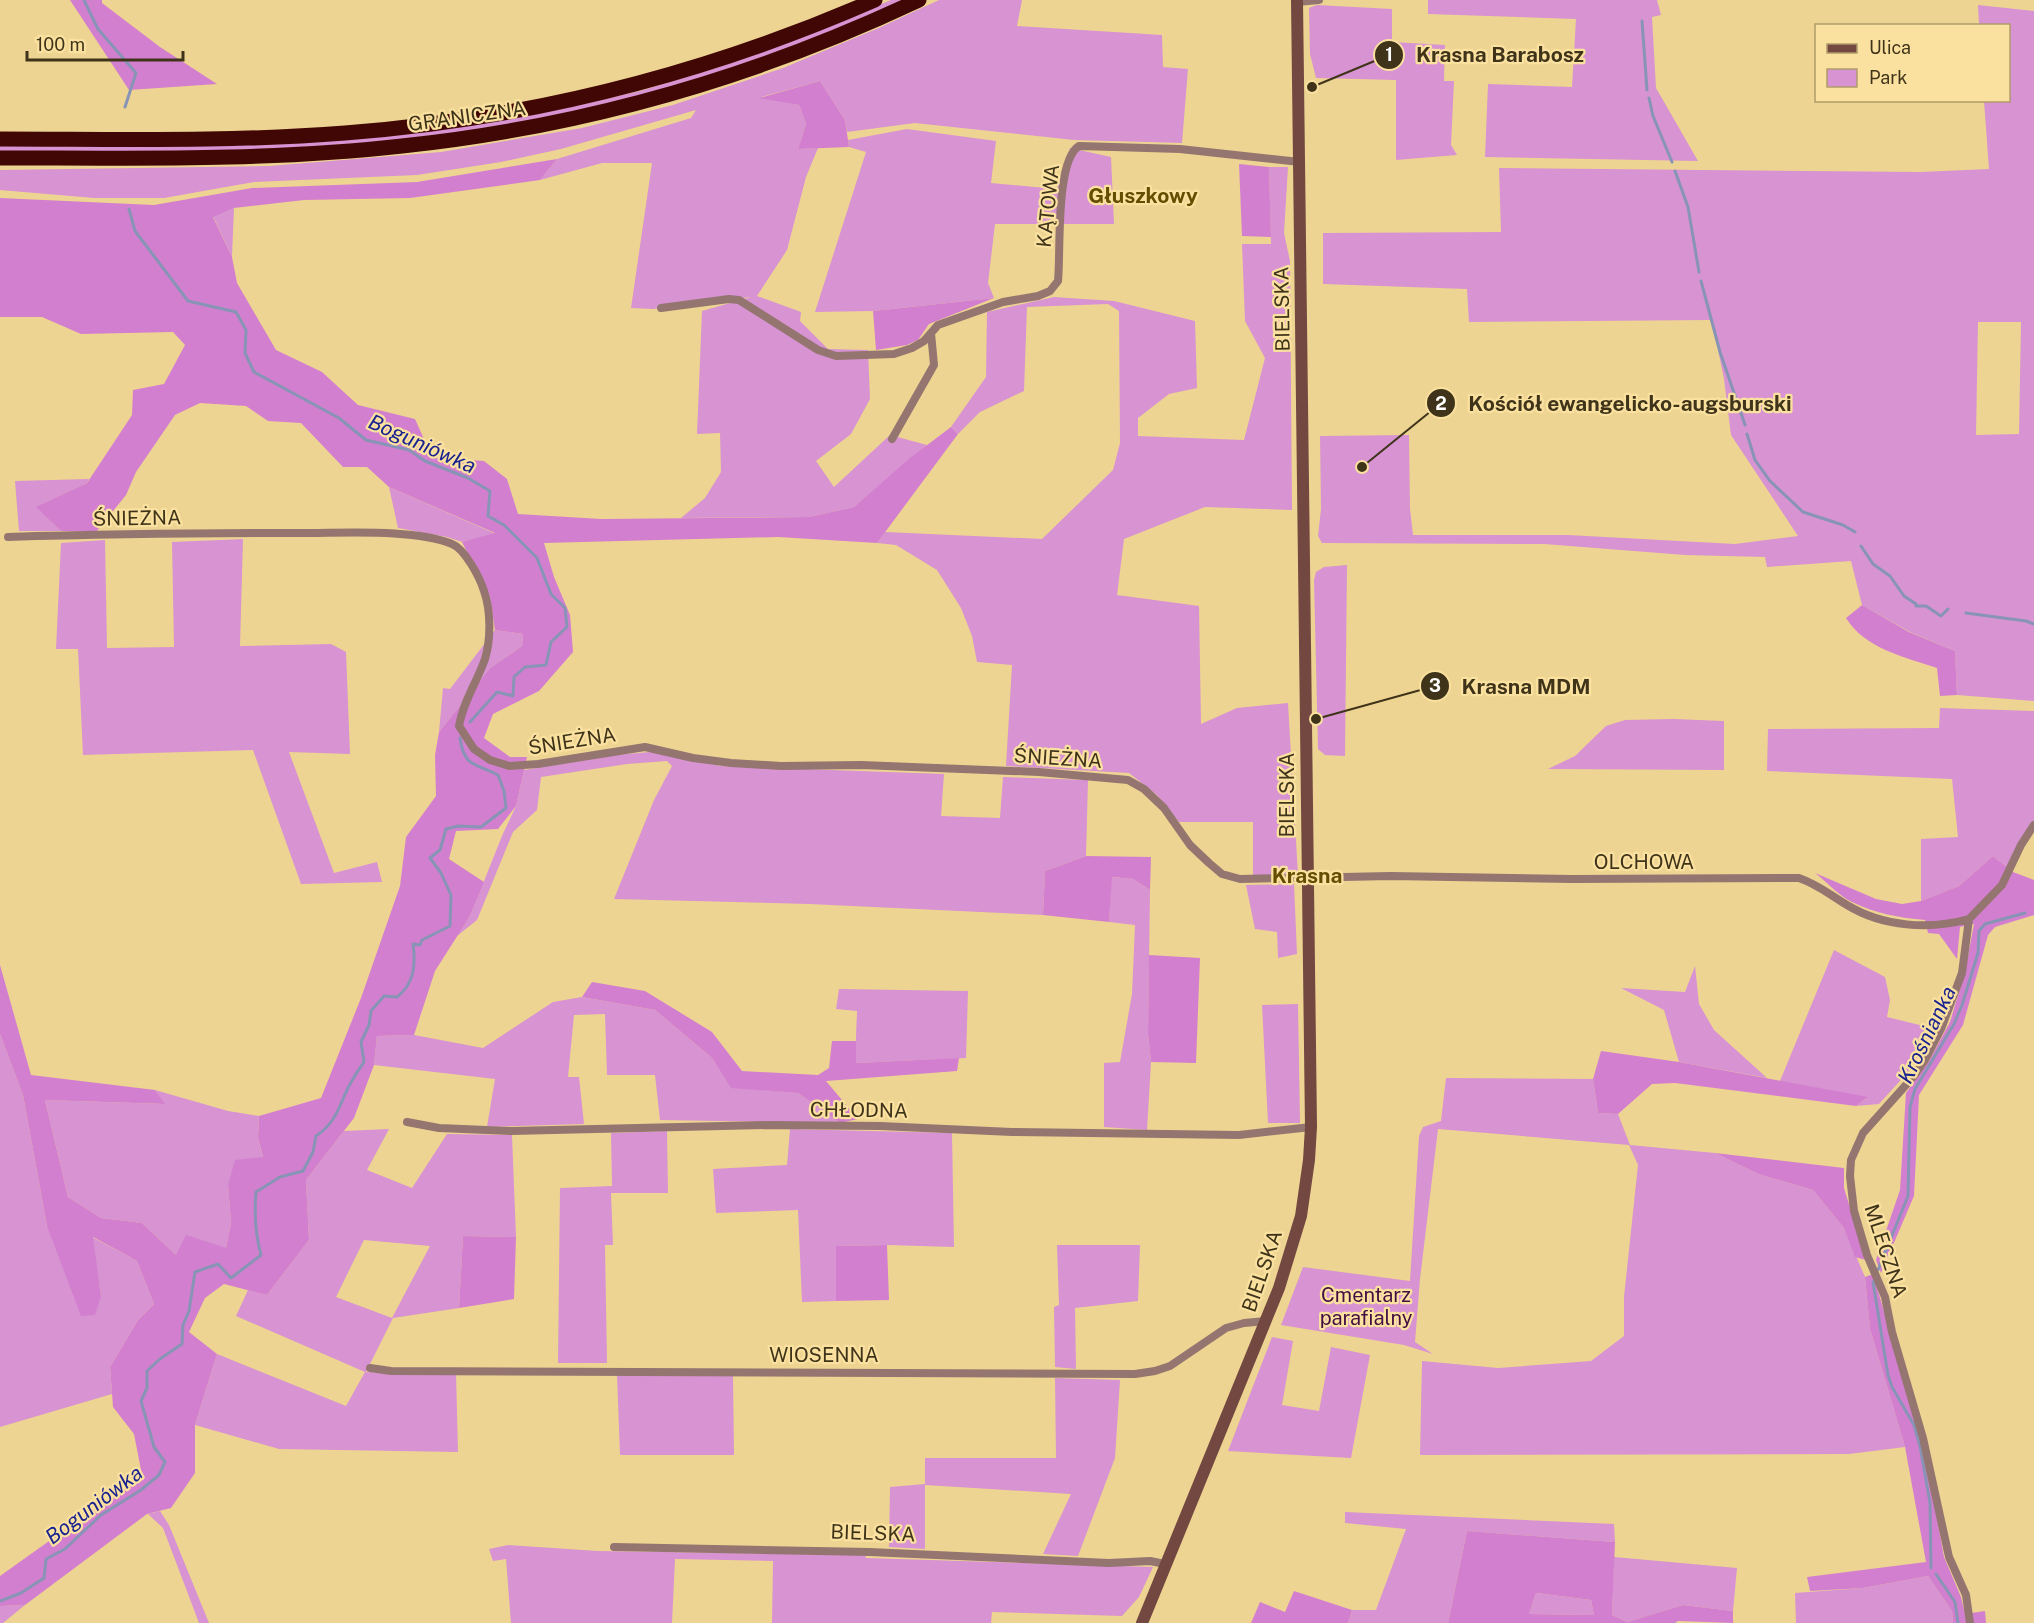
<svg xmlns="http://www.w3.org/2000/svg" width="2034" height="1623" font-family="'Public Sans',sans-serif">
<rect width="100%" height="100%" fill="#eed492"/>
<path fill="#d793d2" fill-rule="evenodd" d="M891 0H904C756 67 598 115 436 135 292 154 146 151 0 152V146H154L557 110 640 91 716 68 800 38Z
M939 0H1022L1017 26 1162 35 1163 67 1188 69 1182 143 1074 140 915 123 847 132 845 120 820 81 761 97 799 105 806 124 798 149 818 148 806 177 787 250 757 296 801 312 800 321 828 349 868 350 870 399 851 434 816 461 834 487 890 435 927 445 854 507 809 517 681 518 705 498 721 472 720 433 697 434 702 311 751 297 653 309 631 308 652 163H602L540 180 557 159 691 118 696 110 561 149 501 162 417 175 254 182 164 198H94L0 190V170L269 166 441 152 582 128 673 105 783 68 881 27Z
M1428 0H1657L1661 15 1652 17 1656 88 1698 161 1485 157 1488 84 1572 87 1576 19 1428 14Z
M1317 5 1392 9V42L1445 45 1444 81H1454L1451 145 1457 155 1396 160V80L1316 78 1310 54 1309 8Z
M1978 5 2034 11V701L1957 695 1955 651 1910 632 1862 605 1851 561 1767 567 1765 557 1685 555 1544 544 1322 543 1318 536 1321 509 1320 436 1409 435 1410 509 1413 535H1568L1735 544 1798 536 1731 435 1724 379 1712 320 1469 322 1467 289 1323 284V233L1501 232 1499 168 1920 172 1989 169 1984 101 2008 100V26L1979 25ZM1978 322H2021L2019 434 1976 435Z
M907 129 996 141 991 183 1057 189 1070 148 1111 157 1114 224H995L988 283 994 298 873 311 815 312 866 152 849 147 848 140Z
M1269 167H1288L1284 233 1290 261 1292 510 1205 507 1124 539 1117 595 1199 606 1201 724 1237 708 1288 703 1298 875H1253V822H1179L1157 795 1129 773 1006 766 1012 665 977 662 972 636 961 608 937 570 896 545 877 543 885 532 1042 539 1113 470 1120 443 1119 311 1108 304 1027 307 1024 391 980 412 958 434 951 427 986 377 987 312 1054 297 1114 301 1195 321 1197 388 1169 394 1138 418V436L1244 440 1265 358 1245 321 1242 244H1271Z
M234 208 232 257 213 216Z
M89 479 87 483 37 507 61 531H19L15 481Z
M389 487 496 534 462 542 447 537 398 528Z
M243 539 240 646 331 644 346 652 350 754 289 752 334 873 377 862 382 882 301 884 253 750 83 755 78 649H56L61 543 105 540 107 648 174 647 172 542Z
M1347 565 1345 756 1325 755 1318 749 1314 580 1316 572 1324 567Z
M495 630 523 634 522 646 490 668 439 732 443 688 450 689Z
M1940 708 2034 711V820L2022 838 2008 868 1993 856 1959 886 1921 901V839L1958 837 1952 779 1767 771 1768 729 1939 728Z
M1674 719 1724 721V770L1548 769 1575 756 1606 726 1625 720Z
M650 752 721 766 944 774 941 816 1000 818 1003 777 1088 780 1086 856 1045 871 1043 915 809 904 614 899 654 800 672 766 667 761 627 764 541 777 537 810 513 832 477 920 457 936 470 916 502 836 516 806 524 770 616 755Z
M1111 877 1133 879 1150 890 1148 1034 1151 1062 1147 1130 1104 1127V1063L1120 1062 1132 994 1135 925 1109 922Z
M1294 884 1297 954 1278 958 1277 932 1255 929 1246 885Z
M1834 950 1885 977 1890 1000 1887 1017 1936 1029 1908 1072 1879 1104 1856 1106 1867 1098 1780 1081Z
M1695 966 1699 1004 1714 1030 1767 1078 1679 1062 1664 1010 1621 988 1685 992Z
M839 989 968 991 966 1058 855 1063 857 1011 836 1009Z
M582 997 655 1010 712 1058 731 1087 798 1093 840 1123 660 1120 655 1075H607L605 1014 574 1015 568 1077H579L584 1124 487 1127 495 1079 374 1065 377 1036 414 1035 483 1048 553 1002Z
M1298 1004 1300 1123H1268L1262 1005Z
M0 1034 23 1095 47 1226 101 1296 92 1237 137 1261 154 1304 138 1320 110 1367 112 1394 0 1427Z
M1446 1078 1593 1079 1598 1113 1618 1114 1630 1145 1715 1153 1758 1174 1813 1190 1844 1228 1865 1277 1870 1329 1905 1447 1849 1454 1420 1455 1422 1361 1498 1368 1591 1361 1624 1336V1297L1638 1165 1629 1145 1438 1129 1420 1279 1415 1342 1433 1354 1404 1345 1281 1325 1303 1267 1410 1281 1419 1136 1423 1127 1441 1121Z
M155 1090 228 1111 259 1116 258 1138 263 1158 228 1185 231 1223 226 1248 176 1255 142 1223 101 1218 68 1197 45 1100 164 1104Z
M389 1129 367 1170 412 1188 447 1134 512 1135 516 1237 463 1236 459 1308 393 1318 366 1372 456 1373 458 1452 279 1449 195 1425 217 1354 346 1406 365 1372 236 1316 248 1290 267 1295 309 1240 306 1180 344 1131ZM364 1240 430 1246 392 1318 336 1297Z
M790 1129 952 1133 954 1247 887 1245 836 1246V1301L802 1302 798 1210 716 1213 713 1169 787 1165Z
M667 1131 668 1193H611L613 1245H605L607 1363H558L560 1188 612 1186 611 1133Z
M1057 1245H1140L1138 1301 1075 1308 1076 1369 1055 1367 1054 1307 1059 1305Z
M1272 1337 1293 1341 1282 1405 1319 1411 1331 1347 1370 1355 1351 1458 1228 1451Z
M617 1374 733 1376 734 1455H620Z
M1055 1378 1120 1380 1115 1458 1078 1556 1043 1554 1071 1494 925 1485V1549L889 1547 890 1487 925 1484V1458H1056Z
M160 1511 169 1525 209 1623H199L163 1528 148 1514Z
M1345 1512 1614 1524 1615 1542 1467 1531 1448 1623H1348L1352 1610H1376L1406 1529 1345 1523Z
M508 1545 598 1551 865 1555 866 1558 1153 1567 1139 1597 1122 1616 992 1612 991 1623H772L773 1561 675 1559 672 1623H511L506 1559 493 1561 489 1549Z
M1614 1557 1737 1568 1733 1611 1683 1605 1627 1622 1612 1615Z
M1928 1576 1952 1611 1953 1623H1796L1795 1593 1863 1588Z
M1536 1593 1591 1600 1594 1615 1529 1614Z
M25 1605 3 1623H0V1606Z"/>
<path fill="#d37fcf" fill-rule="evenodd" d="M70 0H102V3L160 47 217 84 129 90Z
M820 81 845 120 849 147 798 149 806 124 799 105 759 98Z
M557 159 540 180 410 198 304 200 234 208 213 217 232 257 237 283 276 350 322 372 358 405 415 419 432 457 484 461 507 479 518 514 601 519 809 517 854 507 910 458 951 427 958 434 877 543 778 537 544 543 554 577 570 615 573 652 539 691 493 714 484 738 510 757H527L516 806 498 829 456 831 449 859 484 882 470 916 435 971 414 1035 377 1036 374 1065 354 1118 306 1180 309 1240 267 1295 224 1284 205 1298 189 1332 217 1354 195 1425V1473L171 1508 147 1514 25 1605 0 1606V1576L142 1475 134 1434 113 1407 110 1367 138 1320 154 1304 137 1261 93 1237 101 1296 95 1315 81 1316 47 1226 23 1095 0 1034V965L31 1075 155 1090 165 1104 45 1100 68 1197 101 1218 142 1223 176 1255 186 1235 226 1248 231 1223 228 1185 235 1160 263 1157 258 1138 259 1116 321 1098 361 998 400 886 406 837 436 796 435 755 439 732 490 668 522 646 523 634 495 630 490 597 462 542 495 533 389 487 367 467H343L301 423 268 421 246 406 200 403 175 415 136 472 126 495 96 532 61 531 36 507 87 483 132 415 133 390 164 384 185 345 173 332 81 334 42 317H0V198L154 205 252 188 417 182Z
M1239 164 1269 167 1271 237 1242 236Z
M994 298 929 324 918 340 907 345 876 350 873 311Z
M1862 605 1909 632 1955 651 1957 695 1940 696 1937 668C1905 657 1865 649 1846 618Z
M1086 856 1151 857 1150 890 1133 879 1112 877 1109 922 1043 915 1045 871Z
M1993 856 2013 872 2034 880V915L1995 927 1988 935 1963 1025 1919 1095 1914 1196 1881 1273 1876 1260 1900 1190 1906 1093 1929 1061 1950 1022 1965 972 1974 924 1960 927 1957 959 1939 934 1928 933 1925 920C1900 918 1874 913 1852 902 1839 896 1827 882 1815 873L1876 899 1902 904 1921 901 1959 886Z
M1149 955 1200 958 1196 1063 1151 1062 1148 1034Z
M592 982 645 991 712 1032 742 1071 818 1075 829 1068 832 1041H856V1063L959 1058 957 1071 826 1081 858 1119 840 1123 798 1093 731 1088 712 1058 655 1010 582 997Z
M1601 1051 1679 1062 1868 1097 1856 1106 1675 1083 1652 1084 1618 1114 1598 1113 1593 1079Z
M1715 1153 1844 1168V1188L1866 1260 1855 1257 1844 1228 1813 1190 1758 1174Z
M463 1236 516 1237 514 1299 459 1308Z
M887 1245 889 1300 836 1301V1246Z
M1873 1274 1924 1447 1944 1557 1961 1597 1965 1614 1985 1611 1986 1623H1953L1952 1611 1928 1576 1863 1588 1810 1591 1807 1577 1926 1562 1905 1447 1870 1329 1865 1277Z
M1467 1531 1615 1542 1612 1615 1627 1622 1683 1605 1733 1611V1623L1678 1621 1675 1623H1448ZM1536 1593 1591 1600 1594 1615 1529 1614Z
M1294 1591 1352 1610 1348 1623H1251L1260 1602 1285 1612Z"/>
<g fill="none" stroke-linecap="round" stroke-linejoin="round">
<path stroke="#8894b5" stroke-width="3" d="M84 0 98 29 136 73 125 107
M1642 21 1647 90
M1649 98 1653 116 1672 162
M1675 171 1688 207 1699 272
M129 209 135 231 188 301 236 312 246 330 245 353 254 372 339 418 366 440 409 450 425 461 468 478 490 491 488 516 504 525 537 558 551 594 565 608 567 627 551 642 546 665 525 667 514 677 513 696 497 692 470 722
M1701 281 1720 352 1745 425
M1747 434 1755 460 1770 481 1803 512 1843 525 1855 532
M1861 546 1873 564 1890 576 1904 596 1916 604V606H1926L1941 616 1948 609
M1966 613 2026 621 2034 624
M1878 1270 1908 1196 1910 1107 1915 1089 1954 1024 1962 1005 1978 953 1979 931 1985 924 2025 913
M1873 1282 1888 1375 1892 1387 1914 1425 1920 1446 1930 1503 1931 1568
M1936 1574 1955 1602 1958 1623
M0 1601 21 1593 44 1578 46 1559 65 1549 101 1515 141 1490 159 1475 165 1462 154 1447 141 1401 147 1388V1371L160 1359 182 1344 183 1325 189 1311 195 1272 218 1264 231 1278 261 1255C255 1233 254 1214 256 1192L280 1177 303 1171 313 1152 316 1136C340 1120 339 1101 353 1079 356 1073 360 1068 364 1062L361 1042 369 1025 371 1011 384 996 397 997C414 984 416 965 413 944L420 945 422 940 450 926 451 895 441 873 430 858 440 850 446 829 458 826 481 827 506 808 504 791 498 775C476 763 464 768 460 738"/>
<path stroke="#947570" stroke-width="8" d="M1297 2 1319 0
M661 308 729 299 739 300 818 350 836 356 894 354 912 348 924 341 938 325 1003 302 1038 296 1050 291 1058 281C1061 252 1055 161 1079 146L1180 149 1300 162
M892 439 934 365 931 333
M8 537C108 534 208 533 308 533 347 533 416 529 452 544 465 549 480 578 484 591 491 611 491 639 485 659 477 682 463 702 459 726L474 749 490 760 509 766 538 764 645 747 693 758 731 763 781 766 861 765 1039 772 1128 780 1144 789 1164 808 1190 845 1209 863 1222 874 1240 879 1391 876 1572 879 1799 878C1819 885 1830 895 1847 905 1883 927 1929 930 1969 919
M407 1122 439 1128 511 1131 769 1125 880 1126 1012 1132 1239 1135 1311 1127
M370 1368 391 1371 1135 1374 1155 1371 1170 1366 1226 1328 1244 1323 1266 1321
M614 1547 870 1552 1109 1563 1150 1561 1165 1564
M1970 1623 1966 1595 1949 1557 1923 1438 1892 1332 1885 1297 1867 1255 1854 1211 1850 1176 1851 1160 1863 1133 1914 1076 1925 1060 1941 1029 1962 973 1969 919 2002 885 2021 845 2034 825"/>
<path stroke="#724841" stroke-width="12" d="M1142 1623 1279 1288 1301 1216 1309 1160 1311 1127 1297 0"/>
<path stroke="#410705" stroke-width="15" d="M0 139C115 139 230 142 345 133 529 119 706 74 875 0
M0 158C134 158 269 161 402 146 582 127 756 77 919 0"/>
</g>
<g text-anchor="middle" stroke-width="4.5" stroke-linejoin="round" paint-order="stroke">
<g font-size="20" fill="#3f341a" stroke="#fbe19f">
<text transform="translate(467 116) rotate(-8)" y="7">GRANICZNA</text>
<text transform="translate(1048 206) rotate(-84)" y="7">KĄTOWA</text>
<text transform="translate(1282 309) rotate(-91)" y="7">BIELSKA</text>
<text transform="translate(137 518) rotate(-1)" y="7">ŚNIEŻNA</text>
<text transform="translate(572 741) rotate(-9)" y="7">ŚNIEŻNA</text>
<text transform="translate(1058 758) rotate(4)" y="7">ŚNIEŻNA</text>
<text transform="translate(1287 795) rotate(-90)" y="7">BIELSKA</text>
<text x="1644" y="869">OLCHOWA</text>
<text transform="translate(859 1110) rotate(1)" y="7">CHŁODNA</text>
<text transform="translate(1886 1251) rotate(72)" y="7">MLECZNA</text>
<text transform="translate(1262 1271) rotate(-71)" y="7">BIELSKA</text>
<text x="824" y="1362">WIOSENNA</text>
<text transform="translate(873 1533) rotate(2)" y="7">BIELSKA</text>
</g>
<g font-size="20" fill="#430e42" stroke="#fbe19f">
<text x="1366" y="1302">Cmentarz<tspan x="1366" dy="23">parafialny</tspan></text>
</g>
<g font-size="21" font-weight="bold" fill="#644d00" stroke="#fbe19f">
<text x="1143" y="203">Głuszkowy</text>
<text x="1307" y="883">Krasna</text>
</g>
<g font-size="21" font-style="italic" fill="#182290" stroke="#fbe19f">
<text transform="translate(422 444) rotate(24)" y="7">Boguniówka</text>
<text transform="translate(1927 1035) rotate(-64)" y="7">Krośnianka</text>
<text transform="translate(94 1505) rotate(-37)" y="7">Boguniówka</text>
</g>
</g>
<path fill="none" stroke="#3f341a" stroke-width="2" d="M1312 87L1389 55M1362 467L1441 403M1316 719L1435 686"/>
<g fill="#3f341a" stroke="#fbe19f" stroke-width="2">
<circle cx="1312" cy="87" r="6"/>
<circle cx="1362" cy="467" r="6"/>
<circle cx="1316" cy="719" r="6"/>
<circle cx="1389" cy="55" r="15"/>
<circle cx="1441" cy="403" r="15"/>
<circle cx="1435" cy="686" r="15"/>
</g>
<g font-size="18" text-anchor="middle" font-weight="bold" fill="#fff">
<text x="1389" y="61">1</text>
<text x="1441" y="410">2</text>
<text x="1435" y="692">3</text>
</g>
<g font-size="21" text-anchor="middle" font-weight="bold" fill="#3f341a" stroke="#fbe19f" stroke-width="4.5" stroke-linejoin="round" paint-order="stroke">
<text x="1500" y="62">Krasna Barabosz</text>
<text x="1630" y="411">Kościół ewangelicko-augsburski</text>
<text x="1526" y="694">Krasna MDM</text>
</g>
<rect x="1815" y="24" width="195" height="78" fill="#fbe19f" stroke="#b09c6a" stroke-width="1.5"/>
<rect x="1827" y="44" width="30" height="9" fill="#724841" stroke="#b09c6a" stroke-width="1.5"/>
<text x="1869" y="54" font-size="18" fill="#3f341a">Ulica</text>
<rect x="1827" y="69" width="30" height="18" fill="#d793d2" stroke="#b09c6a" stroke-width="1.5"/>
<text x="1869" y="84" font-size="18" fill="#3f341a">Park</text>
<path d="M27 51v9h156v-9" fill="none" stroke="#3f341a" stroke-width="3"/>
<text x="36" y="51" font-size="18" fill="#3f341a" stroke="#fbe19f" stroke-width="4.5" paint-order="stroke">100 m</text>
</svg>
